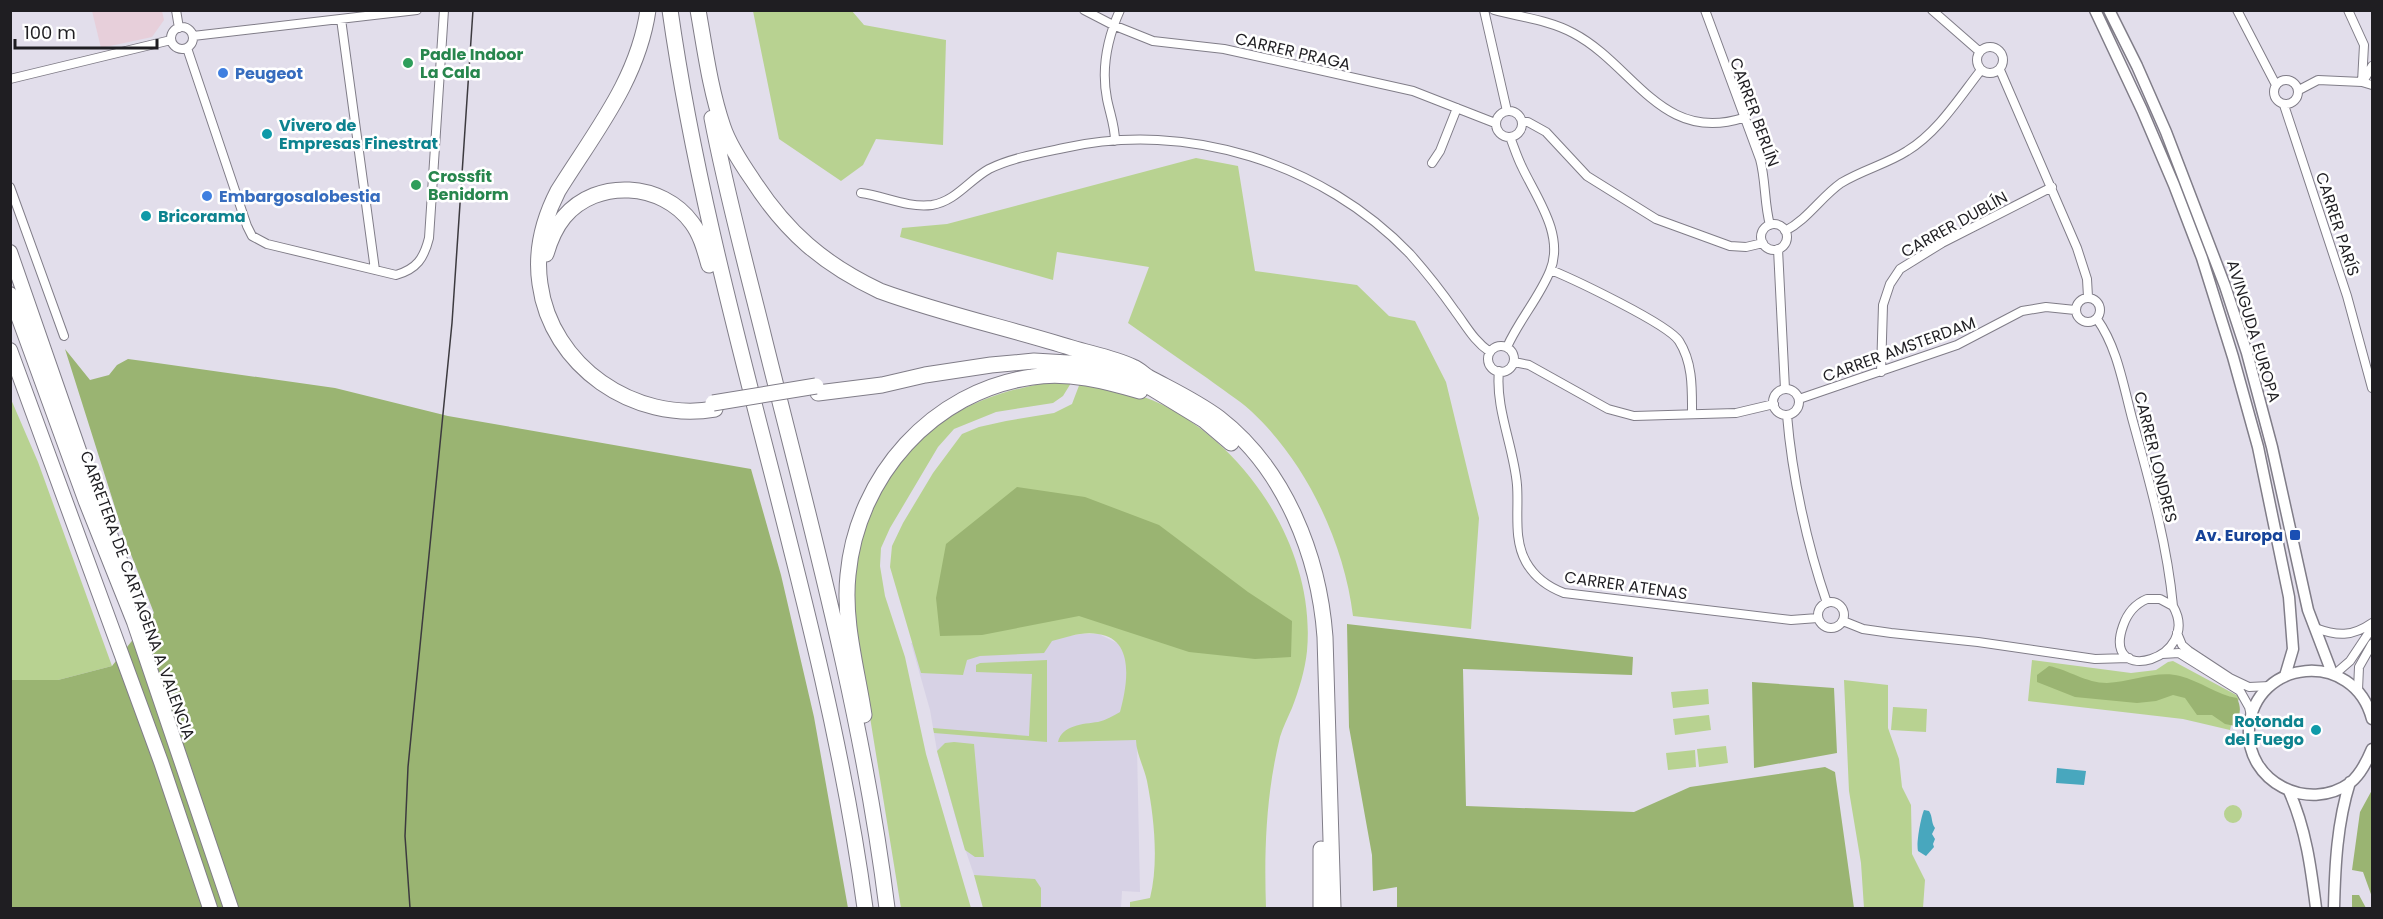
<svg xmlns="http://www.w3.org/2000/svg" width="2383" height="919" font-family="Poppins,sans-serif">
<rect width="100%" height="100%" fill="#e2deeb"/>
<path fill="#e7cfda" d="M92 11H162L164 20 152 37 101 48Z"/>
<path fill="#d7d2e5" d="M1081 634H1099L1167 668 1136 699 1140 892 1122 891 1121 908H1041V888L974 875 961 837 937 751 930 710 911 643 1022 644Z"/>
<path fill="#b8d291" d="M753 11H852L864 25 946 40 943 145 876 139 863 165 841 181 779 139Z
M1196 158 1238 166 1255 271 1357 285 1389 316 1415 321 1446 382 1479 518 1471 629 1353 616C1344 542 1306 462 1251 411 1238 399 1221 389 1207 378 1180 360 1154 341 1128 323L1149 267 1057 252 1053 280 900 237 902 228 947 224Z
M1045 383H1071L1063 396 1053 403 996 412 954 429 938 447 890 528 881 548 880 566 885 596 905 657 926 754 971 908H901L856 631C854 608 852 585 856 562 868 493 916 426 983 400 1003 392 1024 387 1045 383Z
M1080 383C1109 388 1137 392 1163 405 1250 449 1316 552 1307 651 1305 670 1299 690 1292 708 1288 717 1283 727 1280 737 1266 794 1264 850 1266 908H1130V902L1150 898C1159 862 1154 817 1147 781 1144 767 1136 753 1136 740L1058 742C1062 725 1083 724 1098 722 1106 720 1113 716 1120 712 1127 686 1136 639 1098 634 1083 631 1067 637 1052 641L1044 653 980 656 967 660 963 675 921 673 890 567 892 546 903 523 933 473 962 434 979 427 1006 421 1054 413 1072 404Z
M10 397 38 462 112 666 58 680H11Z
M1047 660V742L934 733 933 728 1029 736 1032 674 976 672V665L980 663Z
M2032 660 2131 673 2156 670 2168 662 2173 661 2240 697 2235 707 2230 730 2183 719 2028 701Z
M1844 680 1888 685V728L1899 759 1902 787 1911 805 1912 854 1925 880 1923 908H1864L1861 863 1849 791Z
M1708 689 1709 704 1673 708 1671 692Z
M1893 707 1927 709 1926 732 1891 730Z
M1709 715 1711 730 1675 735 1673 719Z
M954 742 974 744 984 857H975L965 850 937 751 945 743Z
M1726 746 1728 763 1699 767 1697 749Z
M1695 750 1696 767 1668 770 1666 753Z
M2224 814a9 9 0 1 1 18 0a9 9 0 1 1-18 0Z
M974 875 1035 879 1041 888V908H983Z"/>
<path fill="#9ab472" d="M65 349 90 380 109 375 117 365 128 359 143 361 335 388 448 416 751 469 781 575 814 717 848 908H11L10 680H58L112 666 154 613 125 539Z
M1017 487 1085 497 1159 525 1248 592 1292 621 1291 657 1255 659 1189 652 1079 616 982 635 940 636 936 598 946 544Z
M1347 624 1633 657 1632 675 1463 669 1466 806 1634 812 1690 787 1825 767 1835 772 1854 908H1397V887L1373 891 1372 855 1349 727Z
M2049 666C2069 670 2086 683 2107 683 2132 682 2157 670 2180 676 2200 681 2217 695 2237 698 2242 709 2240 715 2235 726L2225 724 2212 715H2197L2185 698 2173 695 2156 701 2137 703 2075 697 2037 682V675Z
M1752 682 1834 688 1837 753 1754 768Z
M2372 790V897L2363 872 2352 870 2360 812Z
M2352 895H2359L2366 908H2352Z"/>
<path fill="#48a7be" d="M2057 768 2086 771 2084 785 2056 783Z
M1924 810 1929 811C1933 817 1931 823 1935 828L1932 834 1935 839 1933 844 1934 847 1926 856 1918 851C1916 843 1921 817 1924 810Z"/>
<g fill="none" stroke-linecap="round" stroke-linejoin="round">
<defs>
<path id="minor" d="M176 10 179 28
M1084 10 1113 25 1153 41 1224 49 1413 91 1495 123
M1484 10 1507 111
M1494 10C1520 17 1549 20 1573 33 1634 65 1661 144 1743 118
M1705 10 1760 159C1766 181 1764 203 1770 225
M1932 10 1980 52
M2237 10 2276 85
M2348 10 2364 45 2362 82
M341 19 375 270
M171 38a11 11 0 1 1 22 0a11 11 0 1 1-22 0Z
M193 36 417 10
M1977 60a13 13 0 1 1 26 0a13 13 0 1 1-26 0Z
M187 48 247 226 252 236 267 244 396 275C417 269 424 258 429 238L444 10
M2000 70 2077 248 2087 279 2088 297
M10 79 171 40
M2274 92a12 12 0 1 1 24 0a12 12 0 1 1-24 0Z
M2364 80 2372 66
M2299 90 2318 80 2362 82 2372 85
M2284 105 2347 296 2372 388
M1496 124a13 13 0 1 1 26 0a13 13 0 1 1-26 0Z
M1522 122H1528L1546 132 1587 176 1656 219 1730 246 1746 247 1763 243
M1115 141C1115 126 1110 114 1107 99 1101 68 1107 39 1120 10
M1432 163 1440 151 1457 108
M10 187 64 336
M861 193C885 196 906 208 932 205 956 201 969 180 989 169 1011 158 1040 153 1064 148 1187 120 1323 163 1410 254 1426 272 1441 291 1455 311 1467 327 1474 341 1490 352
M1761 237a13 13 0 1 1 26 0a13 13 0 1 1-26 0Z
M1785 231C1808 219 1821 197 1841 183 1862 170 1887 164 1907 151 1938 132 1959 98 1981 70
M1778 249 1785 389
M1551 270C1575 280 1668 324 1679 341 1693 363 1692 389 1692 413
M2076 310a12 12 0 1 1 24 0a12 12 0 1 1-24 0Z
M2097 319C2117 347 2123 384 2132 418 2149 480 2167 542 2173 606
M1488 359a13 13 0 1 1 26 0a13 13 0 1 1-26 0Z
M1507 347C1519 320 1539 298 1550 271 1565 235 1536 197 1522 167 1517 157 1514 147 1510 137
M1514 362 1529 365 1608 409 1634 416 1736 413 1774 404
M1499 371C1495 408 1514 448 1517 485 1519 510 1513 539 1526 562 1535 578 1548 587 1564 593L1791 620 1818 618
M1881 372 1883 305 1890 284 1900 269 1942 243 2052 187
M1773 402a13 13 0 1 1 26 0a13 13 0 1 1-26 0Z
M1799 399 1957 345 2022 311 2046 307 2075 310
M1787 415C1792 476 1807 545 1827 603
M2147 599H2160L2173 606C2203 659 2101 688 2123 626 2127 614 2135 604 2147 599Z
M1818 615a13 13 0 1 1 26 0a13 13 0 1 1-26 0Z
M1843 621 1863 629 1891 633 1978 642 2095 659 2129 658
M2315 628C2337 636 2352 637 2372 623
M2177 633 2182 645 2189 651 2230 678 2249 687 2270 686
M2162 654 2179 653 2240 691 2249 707 2251 716
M2335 674 2350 661 2372 628
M2358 690 2359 667 2372 644"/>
<path id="secondary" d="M2095 10 2142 110 2174 185 2202 258 2233 357 2258 447 2289 597 2293 649 2285 676
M2109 10 2137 66 2166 132 2225 286 2247 353 2272 447 2308 610 2332 673
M2372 719C2354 649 2254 658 2249 729 2246 782 2308 813 2350 783 2361 774 2367 761 2372 749
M2289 791C2306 829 2311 868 2316 908
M2334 908C2335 866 2337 823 2350 782"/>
<path id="trunk" d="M10 252 91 485 120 560 124 579
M10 294 86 502 134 622 231 908
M10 350 161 762 210 908"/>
<path id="motorway" d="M648 10C638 80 594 133 558 191 543 220 535 251 540 284 551 366 634 423 715 409
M670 10C713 314 824 604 865 908
M698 10C705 49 710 89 723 127 729 145 741 163 752 179 786 232 823 264 880 291 943 314 1008 328 1072 348 1092 354 1114 358 1133 367 1139 369 1143 374 1148 377 1172 390 1196 401 1219 418 1285 469 1319 556 1325 637L1333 908
M712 118C726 192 746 265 764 338 811 527 863 715 887 908
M546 254C550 240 555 228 564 217 597 178 662 182 692 223 701 235 705 251 709 265
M818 393 882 385 925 375 991 365 1034 361 1068 363 1105 369 1145 384 1204 420 1231 443
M864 715C857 669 843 621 848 575 857 476 933 391 1032 377 1068 371 1106 381 1140 391
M1321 849V908"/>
</defs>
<use href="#minor" stroke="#807d88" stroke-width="10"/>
<use href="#secondary" stroke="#807d88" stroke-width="13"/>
<use href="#trunk" stroke="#807d88" stroke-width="16"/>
<use href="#motorway" stroke="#807d88" stroke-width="17"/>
<use href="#minor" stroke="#fff" stroke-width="8"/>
<use href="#secondary" stroke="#fff" stroke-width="10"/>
<use href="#trunk" stroke="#fff" stroke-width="14"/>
<use href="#motorway" stroke="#fff" stroke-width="15"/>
<path stroke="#3c3a3f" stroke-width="1.5" d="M410 908 405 836 408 767 452 323 473 10"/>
<defs>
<path id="motorway-bridge" d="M713 403 816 386"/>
</defs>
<use href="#motorway-bridge" stroke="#807d88" stroke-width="17" stroke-linecap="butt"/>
<use href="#motorway-bridge" stroke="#fff" stroke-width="15"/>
</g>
<g fill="#2e9e5b" stroke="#fff" stroke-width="2">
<circle cx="408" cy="63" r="6"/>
<circle cx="416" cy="185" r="6"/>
</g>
<g fill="#3f7fe0" stroke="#fff" stroke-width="2">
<circle cx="223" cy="73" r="6"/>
<circle cx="207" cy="196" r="6"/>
</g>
<g fill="#0f9aa8" stroke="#fff" stroke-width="2">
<circle cx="267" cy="134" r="6"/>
<circle cx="146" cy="216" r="6"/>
<circle cx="2316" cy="730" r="6"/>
</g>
<rect fill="#1a4fb4" stroke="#fff" stroke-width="2" x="2289" y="529" width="12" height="12" rx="3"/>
<g text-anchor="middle" stroke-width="5" stroke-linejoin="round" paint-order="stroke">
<g font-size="16" fill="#1f1e22" stroke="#fff">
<text transform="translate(1293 51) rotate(13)" y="6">CARRER PRAGA</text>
<text transform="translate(1755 112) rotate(70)" y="6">CARRER BERLÍN</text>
<text transform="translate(1954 224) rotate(-29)" y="6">CARRER DUBLÍN</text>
<text transform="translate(2338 224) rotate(72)" y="6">CARRER PARÍS</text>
<text transform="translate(2254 331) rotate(73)" y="6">AVINGUDA EUROPA</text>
<text transform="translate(1899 349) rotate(-20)" y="6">CARRER AMSTERDAM</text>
<text transform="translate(2156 457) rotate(76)" y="6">CARRER LONDRES</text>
<text transform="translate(1626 585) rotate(8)" y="6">CARRER ATENAS</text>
<text transform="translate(138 595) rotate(70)" y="6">CARRETERA DE CARTAGENA A VALENCIA</text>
</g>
<g font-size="16" font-weight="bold" fill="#27864d" stroke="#fff" text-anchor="start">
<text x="420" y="60">Padle Indoor<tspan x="420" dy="18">La Cala</tspan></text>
<text x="428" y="182">Crossfit<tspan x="428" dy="18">Benidorm</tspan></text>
</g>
<g font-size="16" font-weight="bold" fill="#366cbe" stroke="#fff" text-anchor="start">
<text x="235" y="79">Peugeot</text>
<text x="219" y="202">Embargosalobestia</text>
</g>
<g font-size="16" font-weight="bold" fill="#0d838f" stroke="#fff" text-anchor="start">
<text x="279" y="131">Vivero de<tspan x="279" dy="18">Empresas Finestrat</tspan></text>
<text x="158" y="222">Bricorama</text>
<text x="2304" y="727" text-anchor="end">Rotonda<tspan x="2304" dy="18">del Fuego</tspan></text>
</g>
<g font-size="16" font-weight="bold" fill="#164399" stroke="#fff" text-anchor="end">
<text x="2283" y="541">Av. Europa</text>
</g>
</g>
<rect width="2383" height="919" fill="none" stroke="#1f1e22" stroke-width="24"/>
<path d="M15 39v9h142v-9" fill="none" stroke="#1f1e22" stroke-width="3"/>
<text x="24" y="39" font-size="18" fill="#1f1e22" stroke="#ffffff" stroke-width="4.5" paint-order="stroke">100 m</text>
</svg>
